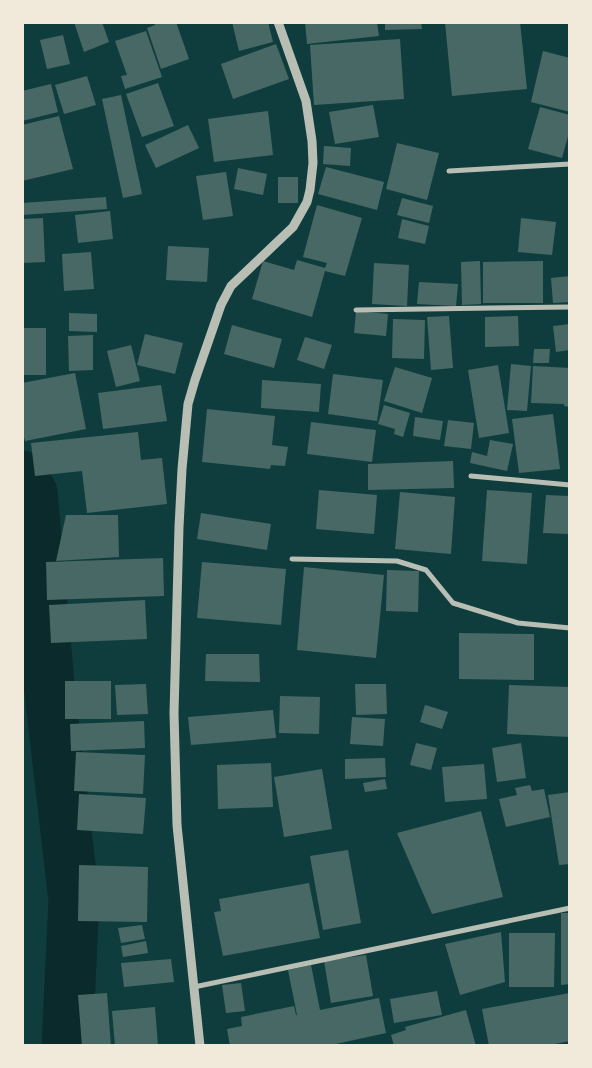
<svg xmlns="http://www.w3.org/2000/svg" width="592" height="1068" font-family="Barlow,sans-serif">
<rect width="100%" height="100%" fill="#0f3d3e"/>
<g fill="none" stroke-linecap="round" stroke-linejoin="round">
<path stroke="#0a2a2b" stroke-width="51" d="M22 476 32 493 49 684 74 900 67 1046"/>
</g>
<path fill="#486865" d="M74 22H102L109 42 84 52Z
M154 22H176L189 59 161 69 147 28 155 25Z
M232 22H268L273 42 239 51Z
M305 22H377L379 36 307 44Z
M385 22H421L422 29 385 30Z
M445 22H520L527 89 452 96Z
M146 31 162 77 125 89 121 76 127 75 115 41Z
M63 35 70 64 47 69 40 40Z
M400 39 404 99 314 105 310 45Z
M276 44 289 79 233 99 221 64Z
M543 51 570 58V112L531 102Z
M87 76 96 105 64 114 55 85Z
M158 83 174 126 142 137 126 94Z
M51 84 58 112 22 121V91Z
M121 95 142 194 123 198 102 99Z
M373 105 379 137 335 144 329 112Z
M540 107 570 115V129L562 158 528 149Z
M268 111 273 155 214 162 208 119Z
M59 116 73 169 22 181V125Z
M188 125 199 148 156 168 145 145Z
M397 143 439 153 427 200 386 189Z
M324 146 351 148 350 166 323 164Z
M326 167 384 182 377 210 318 194Z
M238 168 267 174 263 195 234 189Z
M226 172 233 216 203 220 196 176Z
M278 177H298V203H278Z
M106 197 107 209 22 215V203Z
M402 198 433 206 429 223 397 215Z
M317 205 362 218 345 276 325 271 312 317 252 299 263 261 294 270 297 260 325 268 327 263 303 257Z
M110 211 113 239 78 243 75 215Z
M43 218 45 262 22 263V219Z
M521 218 556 222 552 255 518 252Z
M402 219 429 226 425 244 398 238Z
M168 246 209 248 207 282 166 280Z
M91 252 94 289 64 291 62 254Z
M480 261 481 304 462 305 461 262Z
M543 261V303H483V262Z
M374 263 409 265 407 306 372 304Z
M570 276V302L553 303 551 278Z
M419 282 458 284 456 306 417 304Z
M356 311 388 314 386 336 354 333Z
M69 313 97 314V332L69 331Z
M449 316 453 368 431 370 427 317Z
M518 316 519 346 485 347V317Z
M393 319 425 320 424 359 392 358Z
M570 324V350L556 352 553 326Z
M232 325 282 339 274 368 224 354Z
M22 328H46V375H22Z
M145 334 183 343 175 374 137 365Z
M93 335V370L69 371 68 336Z
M305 337 332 345 324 369 297 360Z
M131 345 140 381 116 387 107 351Z
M534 349H550L549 363H533Z
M511 364 531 366 527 411 507 410Z
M498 365 509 433 479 438 468 370Z
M533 366 570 368V407L564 406V404L531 403Z
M395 367 432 378 422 413 384 401Z
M75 373 86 429 25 441 22 429V383Z
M333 374 383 380 377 421 328 414Z
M262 380 321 384 319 412 261 408Z
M161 385 167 421 103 429 98 393Z
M384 405 410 413 403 437 394 434 395 429 378 424Z
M207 409 275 416 272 445 288 447 285 466 271 465 270 469 202 462Z
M553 414 560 469 519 473 512 419Z
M415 417 443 421 440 440 413 436Z
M448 420 474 423 471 449 444 446Z
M311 422 376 430 372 462 307 454Z
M138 432 141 460 162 458 167 504 87 513 82 471 35 476 31 443Z
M490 440 513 444 507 471 470 463 472 452 487 456Z
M453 461 454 488 368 490V464Z
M319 490 377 495 374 534 316 529Z
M487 490 532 493 527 564 482 561Z
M400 492 455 497 451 554 395 549Z
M546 495 570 496V526H568V534L543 533Z
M201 513 271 524 267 550 197 539Z
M66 515H118L119 557 56 561Z
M163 558 164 596 47 600 46 562Z
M202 562 286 569 281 625 197 618Z
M304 567 384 575 376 658 297 650Z
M387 570 419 571 418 612 386 611Z
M145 600 147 639 51 643 49 605Z
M459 633 534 634V680L459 679Z
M206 654H259L260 682 205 681Z
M65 681H111V719H65Z
M146 684 148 714 117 715 115 685Z
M355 684H386L387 714 356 715Z
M509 685 570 687V737L507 734Z
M280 696 320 697 319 734 279 733Z
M425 705 448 712 442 729 420 722Z
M273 710 276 738 191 745 188 717Z
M352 717 385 719 383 746 350 744Z
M144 721 145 748 71 751 70 724Z
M416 743 437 748 431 770 410 765Z
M521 743 526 778 497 782 492 748Z
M76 752 145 755 143 794 74 791Z
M385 758 386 777 345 779V759Z
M271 763 273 807 218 809 217 765Z
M484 764 487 799 445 802 442 767Z
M322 769 332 829 284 837 274 777Z
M385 779 387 789 365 792 363 783Z
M530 785 532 791 544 789 550 817 506 827 499 799 517 795 515 788Z
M570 792V864L559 865 548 795Z
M79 794 146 798 143 834 77 830Z
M481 811 503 897 432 914 397 833Z
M348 850 361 923 323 930 310 856Z
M79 865 148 867 147 922 78 921Z
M309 883 320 938 223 956 214 912 221 911 219 899Z
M561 913H570V984L561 985Z
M142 925 145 939 121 943 118 928Z
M501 932 505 982 460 995 445 944Z
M509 933H555L554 987H509Z
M146 941 148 953 123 957 121 946Z
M366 955 373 996 331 1003 324 961Z
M171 959 174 982 124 987 121 963Z
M311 965 320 1010 379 998 386 1033 327 1046H230L227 1029 242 1026 241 1017 294 1006 296 1015H297L288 970Z
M241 983 245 1011 226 1013 222 985Z
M437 991 442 1015 394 1023 390 999Z
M107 993 111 1046H82L78 995Z
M570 993V1041L545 1046H489L482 1009Z
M155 1007 158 1046H115L112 1011Z
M466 1010 476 1046H394L391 1035 406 1030 405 1027Z"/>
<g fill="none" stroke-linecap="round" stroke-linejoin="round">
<path stroke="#b8beb3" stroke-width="5" d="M449 171 570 164
M356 310 570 307
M471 476 570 485
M292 559 397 561 426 570 453 603 518 623 570 628
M194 987 570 908"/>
<path stroke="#b8beb3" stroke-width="9" d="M200 1046 177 825 174 713 179 527 182 469 188 404 195 380 221 305 231 286 293 227 307 202 310 190 313 163 312 141 306 101 278 22"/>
</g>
<rect width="592" height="1068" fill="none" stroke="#f1e9da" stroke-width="48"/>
</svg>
